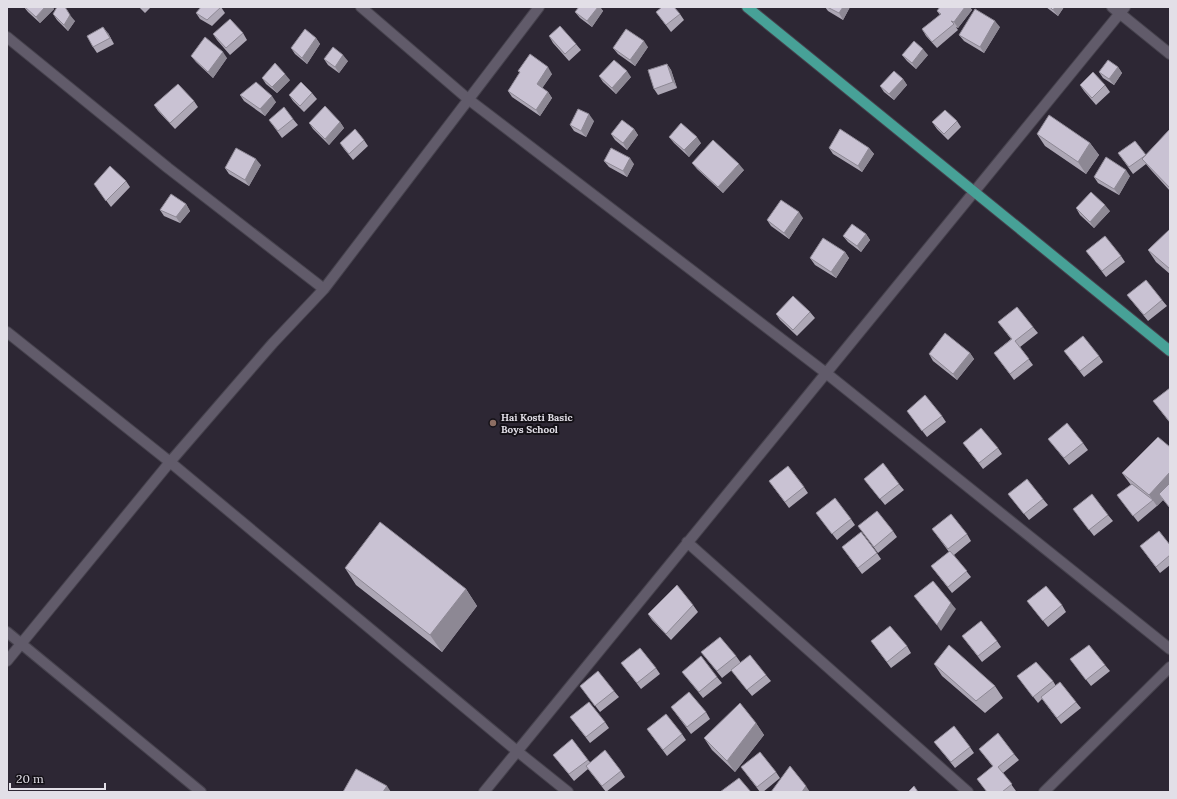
<svg xmlns="http://www.w3.org/2000/svg" width="1177" height="799" font-family="Lora,serif">
<rect width="100%" height="100%" fill="#2d2734"/>
<g fill="none" stroke-linecap="round" stroke-linejoin="round">
<defs>
<path id="minor" d="M361 7 468 99 826 373 1170 649
M1112 7 1170 54
M7 37 168 168 324 289
M7 332 170 462 517 751 568 792
M687 542 968 792
M7 632 201 792
M7 661 170 462 273 343 324 289 539 7
M484 792 1125 7
M1044 792 1170 667"/>
<path id="major" d="M747 7 1170 351"/>
</defs>
<use href="#minor" stroke="#46424d" stroke-width="12"/>
<use href="#major" stroke="#46424d" stroke-width="12"/>
<use href="#minor" stroke="#615b6a" stroke-width="10"/>
<use href="#major" stroke="#47a197" stroke-width="10"/>
</g>
<path fill="#ada7b5" d="M24 7H52L54 9 40 23 28 12Z
M139 7H151L145 13Z
M221 7 225 13 212 26 200 19 196 13Z
M579 7H600L603 11 592 27 580 18 575 12Z
M825 7H850L843 20 828 11Z
M940 7H970L972 10 958 28 956 27 958 30 937 48 926 36 922 29 940 15 937 11Z
M1046 7H1064L1058 16Z
M656 12 680 14 684 20 671 32Z
M53 14 75 21 68 31 57 20Z
M1000 27 984 53 964 41 959 35Z
M108 33 114 44 97 53 93 47Z
M243 33 247 40 230 55 217 40 213 34Z
M549 36 576 44 581 50 569 61 553 43Z
M316 38 320 44 307 64 295 54 291 48Z
M648 47 635 66 618 54 613 48Z
M902 55H928L916 69 907 61Z
M191 56 227 58 213 78 196 62Z
M324 59 348 61 339 73 328 65Z
M667 64 671 70 677 88 658 95 654 89Z
M1118 67 1122 73 1114 85 1103 78 1099 72Z
M518 71 552 74 542 88 548 92 552 98 540 116 512 97 508 91 520 73Z
M599 76 631 77 616 94 603 82Z
M262 78 290 80 277 93 266 84Z
M903 79 907 85 894 100 884 92 880 86Z
M1080 85H1105L1110 92 1096 105 1084 91Z
M312 93 317 99 304 112 293 101 289 95Z
M240 95 276 102 265 116 244 101Z
M194 101 198 107 175 129 158 111 154 105Z
M293 119 298 125 282 138 269 120Z
M594 121 586 137 574 131 570 125Z
M957 121 961 127 948 140 937 129 932 122Z
M340 122 344 128 329 145 313 129 309 123Z
M634 129 638 135 627 150 615 140 611 134Z
M1170 129V191L1151 170 1146 164 1133 174 1118 153 1146 155Z
M1037 134 1090 143 1099 155 1086 174 1045 146Z
M669 137 701 143 689 157 674 143Z
M364 140 368 146 353 160 344 149 340 143Z
M829 148H869L874 154 862 172 833 154Z
M604 161 634 164 627 177 609 167Z
M692 163 744 170 723 193 697 169Z
M261 165 249 186 229 174 225 168Z
M1130 176 1119 195 1098 183 1094 177Z
M126 181 130 187 111 207 94 184Z
M186 204 190 211 180 223 164 216 160 210Z
M1076 208 1110 211 1094 228 1080 215Z
M803 218 789 239 771 226 767 220Z
M1170 229V274L1156 262 1148 250Z
M866 234 870 240 861 252 848 242 843 236Z
M1086 251 1121 256 1125 262 1106 277Z
M845 252 849 258 836 278 815 265 810 258Z
M1127 295 1162 300 1167 306 1148 321Z
M810 312 815 318 797 336 780 320 776 314Z
M998 322 1033 327 1038 333 1020 347 1033 365 1014 380 994 353 1011 339Z
M1064 351 1099 356 1103 362 1084 377Z
M970 353 974 359 957 380 933 361 929 354Z
M1170 388V423L1153 401Z
M907 411 942 416 946 422 927 437Z
M1048 439 1083 443 1088 450 1069 465Z
M963 443 998 448 1002 454 983 469Z
M1170 447V508L1163 500 1157 506 1138 522 1117 495 1131 485 1122 473Z
M864 479 899 484 904 490 885 505Z
M769 481 804 487 808 493 789 508Z
M1008 494 1043 499 1048 505 1029 520Z
M1073 509 1108 515 1113 521 1094 536Z
M816 513 851 519 855 525 837 540Z
M858 526 893 531 897 537 878 553Z
M932 529 967 534 971 541 954 555 971 577 952 593 931 566 949 552Z
M1170 545V565L1160 573 1140 546Z
M842 547 877 553 881 559 862 574Z
M345 568 466 589 477 606 442 652 356 585Z
M1027 601 1062 605 1066 612 1048 627Z
M693 605 698 612 671 640 652 620 648 614Z
M962 636 997 641 1001 647 982 662Z
M871 641 907 646 911 653 891 668Z
M701 652 736 656 741 663 722 678Z
M1070 659 1105 665 1110 671 1091 686Z
M621 663 656 668 660 674 641 689Z
M934 664 995 686 1003 698 985 713 942 676Z
M731 670 766 675 771 681 752 696Z
M682 672 717 677 722 683 703 698Z
M1017 676 1053 681 1056 686 1076 702 1081 708 1061 724 1042 699 1038 703Z
M580 686 614 691 619 697 600 712Z
M671 707 706 712 710 719 691 734Z
M570 717 605 722 609 728 590 743Z
M756 723 764 735 735 772 712 750 704 738Z
M647 729 682 734 686 740 667 756Z
M934 742 970 747 974 753 955 768Z
M979 749 1014 754 1019 760 1003 773 1016 791 1014 792H987L977 779 993 767Z
M553 755 588 760 590 762 621 771 625 777 606 792 588 769 574 781Z
M741 767 776 772 780 778 763 792H760Z"/>
<path fill="#8d8894" d="M45 7H52L54 9 40 23 36 17Z
M598 7H600L603 11 592 27 587 21Z
M843 7H850L843 20 839 13Z
M965 7H970L972 10 958 28 954 22Z
M1055 7H1064L1058 16 1053 10Z
M70 15 75 21 68 31 64 25Z
M995 21 1000 27 984 53 980 47Z
M103 27 108 33 114 44 110 38Z
M316 38 320 44 307 64 302 58Z
M644 41 648 47 635 66 630 60Z
M923 49 928 55 916 69 912 63Z
M223 52 227 58 213 78 208 72Z
M343 55 348 61 339 73 335 67Z
M667 64 671 70 677 88 673 82Z
M548 67 552 74 541 90 537 84Z
M1118 67 1122 73 1114 85 1109 79Z
M627 71 631 77 616 94 612 88Z
M285 74 290 80 277 93 272 87Z
M903 79 907 85 894 100 889 94Z
M548 92 552 98 540 116 536 110Z
M272 96 276 102 265 116 260 109Z
M589 114 594 121 586 137 581 131Z
M340 122 344 128 329 145 325 139Z
M634 129 638 135 627 150 623 143Z
M697 137 701 143 689 157 684 150Z
M1090 143 1099 155 1086 174 1078 162Z
M869 148 874 154 862 172 858 166Z
M630 158 634 164 627 177 623 171Z
M256 159 261 165 249 186 245 180Z
M739 164 744 170 723 193 718 187Z
M1126 170 1130 176 1119 195 1114 189Z
M186 204 190 211 180 223 176 217Z
M1105 205 1110 211 1094 228 1090 222Z
M799 212 803 218 789 239 784 233Z
M866 234 870 240 861 252 857 246Z
M845 252 849 258 836 278 831 272Z
M970 353 974 359 957 380 953 374Z
M1170 472V493L1159 494 1163 500 1157 506 1149 495Z
M466 589 477 606 442 652 430 635Z
M951 603 956 609 941 631 937 625Z
M756 723 764 735 735 772 727 761Z
M387 786 391 792H383Z
M806 786 810 792H802Z"/>
<path fill="#c9c2d3" stroke="#8d8894" d="M25 7H45L36 17Z
M57 7H65L70 15 64 25 53 14Z
M201 7H221L207 20 196 13Z
M579 7H598L587 21 575 12Z
M662 7H674L680 14 666 25 656 12Z
M827 7H843L839 13Z
M940 7H965L954 22 951 21 954 24 932 42 922 29 941 14 937 11Z
M1050 7H1055L1053 10Z
M975 9 995 21 980 47 959 35Z
M230 19 243 33 226 48 213 34Z
M560 26 576 44 565 54 549 36Z
M103 27 110 38 93 47 87 36Z
M305 29 316 38 302 58 291 48Z
M626 29 644 41 630 60 613 48Z
M205 37 223 52 208 72 191 56Z
M914 41 923 49 912 63 902 55Z
M333 47 343 55 335 67 324 59Z
M530 54 548 67 537 84 548 92 536 110 508 91 520 72 518 71Z
M614 60 627 71 612 88 599 76Z
M1108 60 1118 67 1109 79 1099 72Z
M275 63 285 74 272 87 262 78Z
M667 64 673 82 654 89 648 70Z
M894 71 903 79 889 94 880 86Z
M1093 72 1105 85 1092 98 1080 85Z
M256 82 272 96 260 109 240 95Z
M301 82 312 93 300 106 289 95Z
M178 84 194 101 170 123 154 105Z
M325 106 340 122 325 139 309 123Z
M284 107 293 119 278 131 269 120Z
M578 109 589 114 581 131 570 125Z
M945 110 957 121 944 134 932 122Z
M1049 115 1090 143 1078 162 1037 134Z
M622 120 634 129 623 143 611 134Z
M681 123 697 137 684 150 669 137Z
M355 129 364 140 349 154 340 143Z
M840 129 869 148 858 166 829 148Z
M1170 129V188L1142 159Z
M713 140 739 164 718 187 692 163Z
M1135 141 1146 155 1129 167 1118 153Z
M236 148 256 159 245 180 225 168Z
M611 148 630 158 623 171 604 161Z
M1106 157 1126 170 1114 189 1094 177Z
M110 166 126 181 106 201 94 184Z
M1091 192 1105 205 1090 222 1076 208Z
M171 194 186 204 176 217 160 210Z
M781 200 799 212 784 233 767 220Z
M852 224 866 234 857 246 843 236Z
M1170 229V269L1148 250Z
M1105 236 1121 256 1102 271 1086 251Z
M823 238 845 252 831 272 810 258Z
M1146 280 1162 300 1144 315 1127 295Z
M793 296 810 312 793 330 776 314Z
M1017 307 1033 327 1015 341 1029 359 1010 374 994 353 1012 339 998 322Z
M945 333 970 353 953 374 929 354Z
M1083 336 1099 356 1080 371 1064 351Z
M1170 388V420L1169 421 1153 401Z
M925 395 942 416 922 431 907 411Z
M1067 423 1083 443 1064 458 1048 439Z
M981 428 998 448 979 463 963 443Z
M1158 437 1170 447V472L1149 495 1122 473Z
M883 463 899 484 880 499 864 479Z
M788 466 804 487 785 502 769 481Z
M1027 479 1043 499 1024 514 1008 494Z
M1170 483V508L1159 494Z
M1132 484 1153 500 1133 516 1117 495Z
M1092 494 1108 515 1089 530 1073 509Z
M835 498 851 519 832 534 816 513Z
M877 511 893 531 874 547 858 526Z
M951 514 967 534 948 549 932 529Z
M380 522 466 589 430 635 345 568Z
M1159 531 1170 545V555L1156 567 1140 546Z
M861 532 877 553 858 568 842 547Z
M950 551 967 571 948 587 931 566Z
M933 581 951 603 937 625 914 596Z
M677 585 693 605 666 634 648 614Z
M1046 586 1062 605 1043 621 1027 601Z
M981 621 997 641 978 656 962 636Z
M890 626 907 646 887 662 871 641Z
M720 637 736 656 717 671 701 652Z
M949 645 995 686 976 701 934 664Z
M1089 645 1105 665 1086 680 1070 659Z
M640 648 656 668 637 683 621 663Z
M750 655 766 675 747 690 731 670Z
M701 656 717 677 699 692 682 672Z
M1036 662 1053 681 1033 697 1017 676Z
M598 671 614 691 595 706 580 686Z
M1060 682 1076 702 1057 718 1041 697Z
M689 692 706 712 687 727 671 707Z
M589 702 605 722 586 737 570 717Z
M740 703 756 723 727 761 704 738Z
M666 714 682 734 663 750 647 729Z
M954 726 970 747 951 762 934 742Z
M998 733 1014 754 998 767 1012 784 1002 792H987L977 779 993 766 979 749Z
M572 739 588 760 569 774 553 755Z
M605 750 621 771 602 786 586 766Z
M760 752 776 772 757 787 741 767Z
M790 766 806 786 802 792H771Z
M356 769 387 786 383 792H343Z
M739 778 751 792H720Z
M914 786 918 792H908Z"/>
<circle fill="#8d6e63" stroke="#141117" stroke-width="1.5" cx="493" cy="423" r="4"/>
<g text-anchor="middle" stroke-width="4" stroke-linejoin="round" paint-order="stroke">
<g font-size="10" font-weight="bold" fill="#e2dfe7" stroke="#141117" text-anchor="start">
<text x="501" y="421">Hai Kosti Basic<tspan x="501" dy="12">Boys School</tspan></text>
</g>
</g>
<rect width="1177" height="799" fill="none" stroke="#e2dfe7" stroke-width="16"/>
<path d="M10 783v6h95v-6" fill="none" stroke="#e2dfe7" stroke-width="2"/>
<text x="16" y="783" font-size="12" fill="#e2dfe7" stroke="#141117" stroke-width="3" paint-order="stroke">20 m</text>
</svg>
